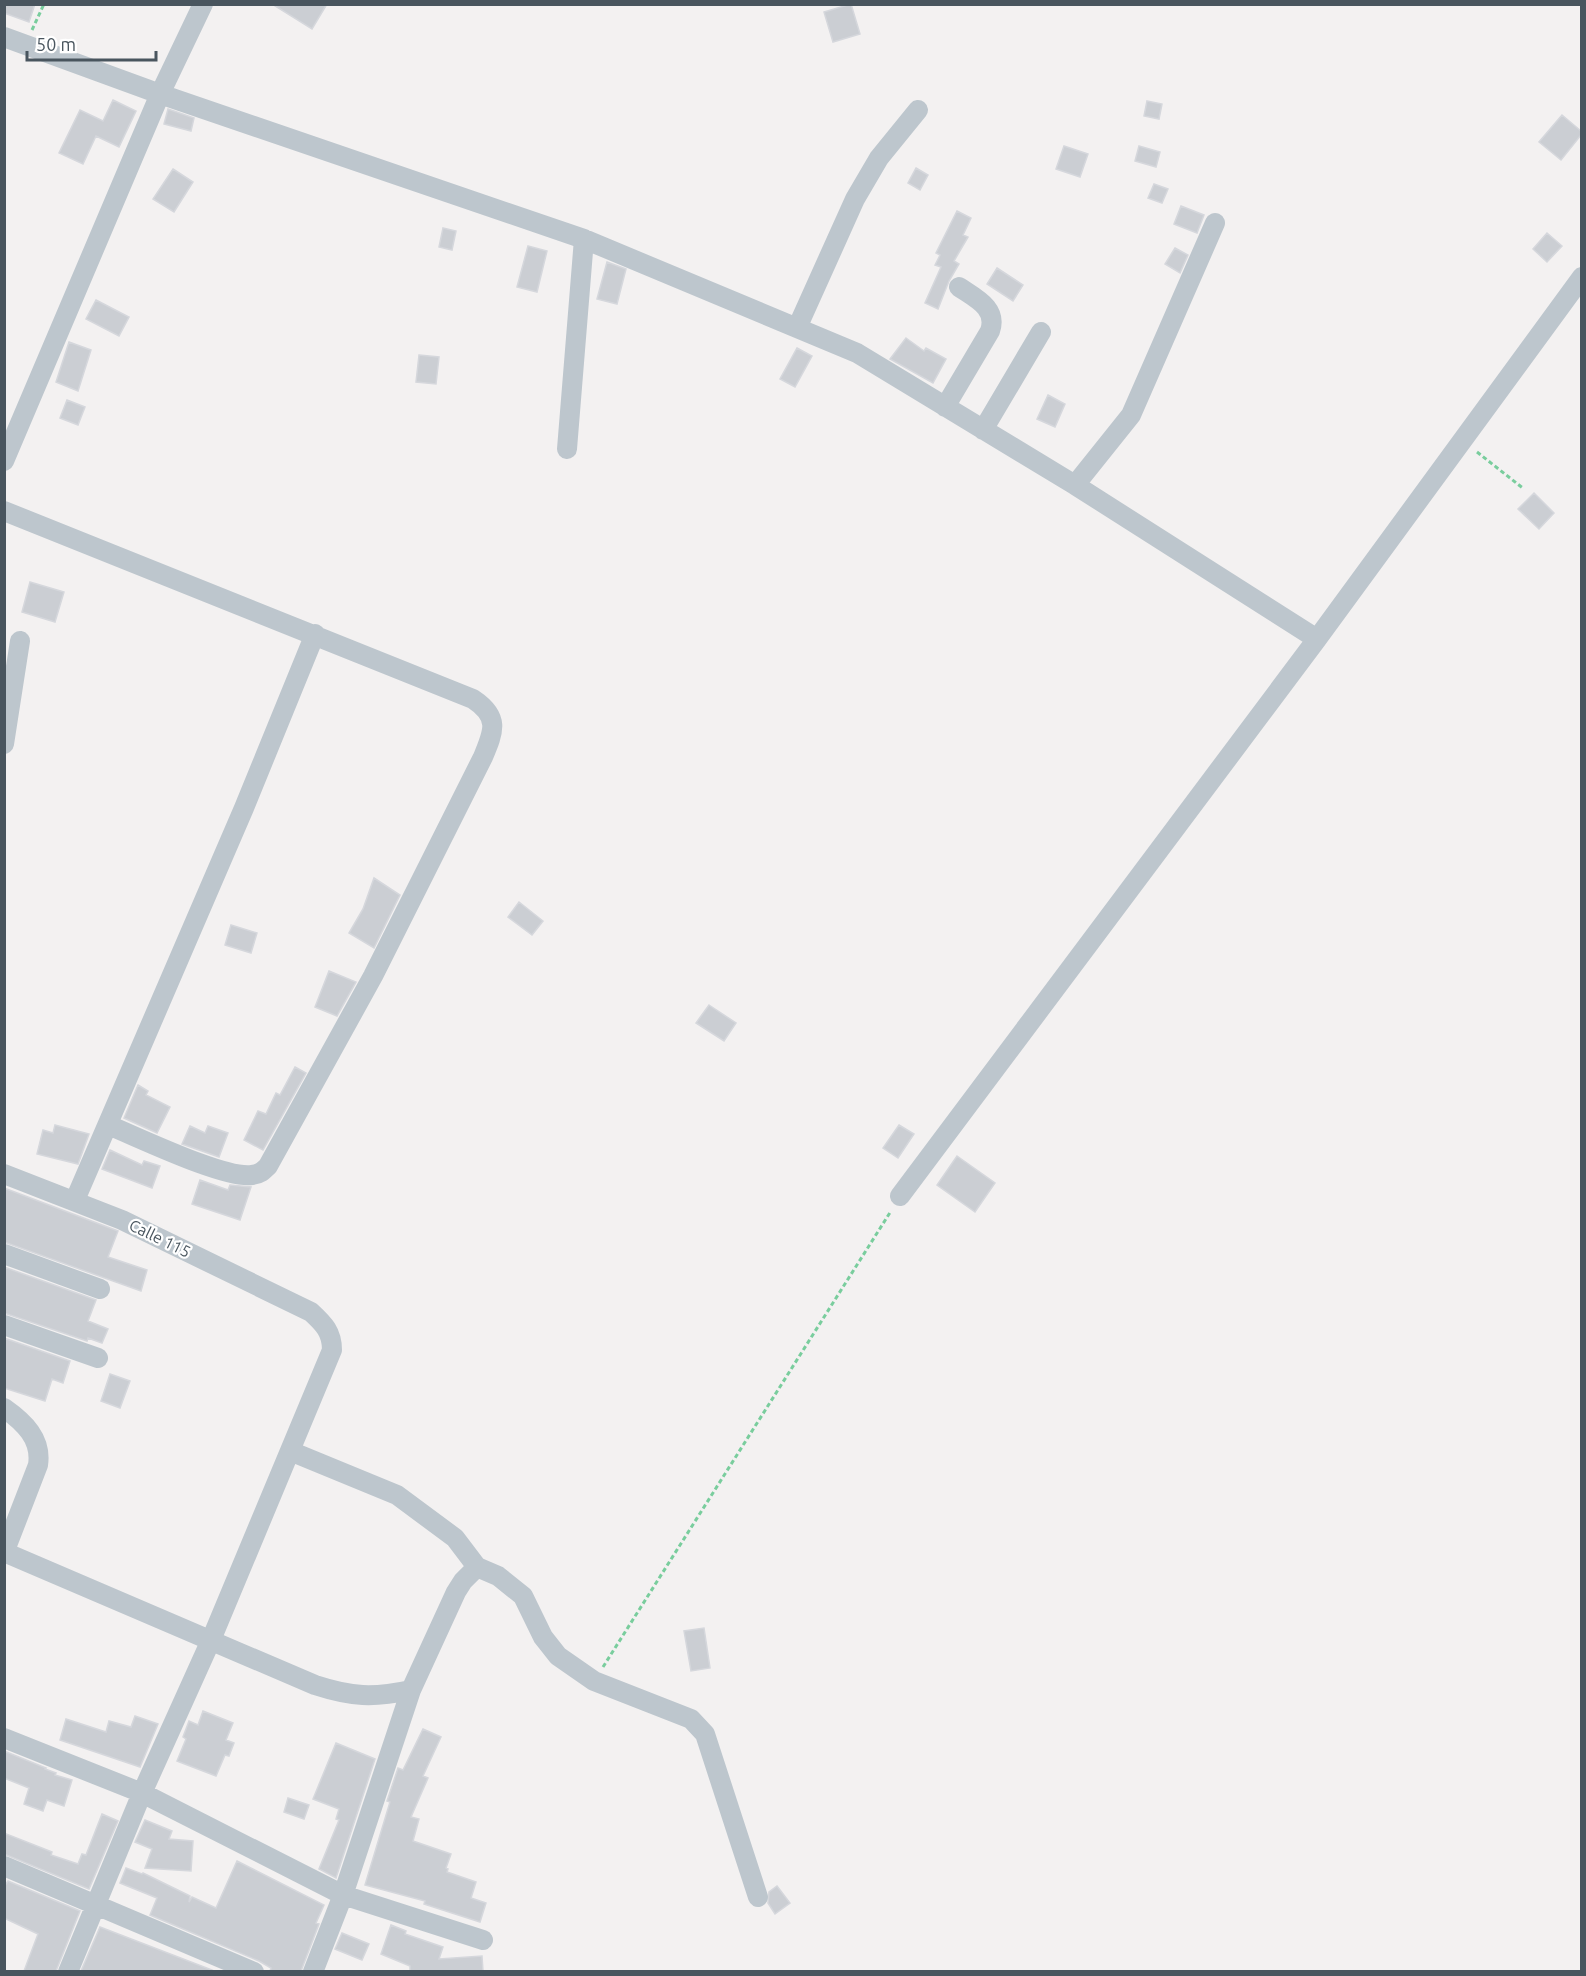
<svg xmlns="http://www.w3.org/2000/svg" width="1586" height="1976" font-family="Ubuntu,sans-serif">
<rect width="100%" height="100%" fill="#f3f1f1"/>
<path fill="#cbced3" stroke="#d5d7dc" stroke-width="1.5" d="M4 4H35L29 22 4 13Z
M272 4H327L312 29Z
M851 4 860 34 833 42 824 12Z
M113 100 136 111 119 147 96 136 83 164 59 153 80 110 103 121Z
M1147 101 1162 104 1159 119 1144 116Z
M168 109 194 118 191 131 164 124Z
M1562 115 1581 131V135L1561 160 1539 142Z
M1064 146 1088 154 1080 177 1056 169Z
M1139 146 1160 152 1156 167 1135 161Z
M916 168 928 175 920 190 908 183Z
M173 169 193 182 174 212 153 199Z
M1154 184 1168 189 1162 203 1148 198Z
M1181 206 1204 215 1197 233 1174 224Z
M957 211 971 218 963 235 968 237 954 261 959 264 949 281 938 309 925 303 941 267 935 265 940 255 936 253Z
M443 228 456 231 452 250 439 247Z
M1547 233 1562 246 1547 262 1533 249Z
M528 246 547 251 537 292 517 287Z
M1175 248 1188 255 1180 273 1165 264Z
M607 262 626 269 617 304 597 299Z
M997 268 1023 285 1013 301 987 284Z
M96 300 129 317 119 336 86 319Z
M906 338 924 351 926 348 946 359 933 383 890 359Z
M69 342 91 350 78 391 56 382Z
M797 348 812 356 795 387 780 379Z
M419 355 439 357 436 384 416 382Z
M1048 395 1065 404 1055 427 1037 419Z
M67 400 85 407 78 425 60 418Z
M1534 493 1554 513 1539 529 1518 509Z
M30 582 64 592 55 622 22 612Z
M374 878 400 895 374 948 349 933 363 909Z
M519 902 543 921 532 935 508 917Z
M231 925 257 933 251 953 225 945Z
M329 971 356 982 337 1016 315 1007Z
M709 1005 736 1023 724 1041 696 1023Z
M295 1067 306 1073 263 1150 244 1140 258 1111 266 1114 276 1093 280 1095Z
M138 1085 148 1091 146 1095 170 1107 157 1133 124 1118Z
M55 1125 89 1134 78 1164 37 1154 43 1130 53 1133Z
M899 1125 914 1134 898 1158 883 1148Z
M190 1126 205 1133 208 1126 228 1133 219 1157 182 1144Z
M110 1150 142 1165 144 1161 160 1166 152 1188 102 1169Z
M957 1156 995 1183 975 1212 937 1185Z
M200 1180 228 1190 230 1185 251 1187 240 1220 192 1204Z
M4 1188 118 1231 108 1257 147 1270 141 1291 4 1242Z
M4 1267 96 1300 88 1321 108 1329 102 1343 88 1338 87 1341 4 1313Z
M4 1338 70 1361 63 1383 52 1379 45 1401 4 1388Z
M110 1374 130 1381 120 1408 101 1401Z
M704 1628 710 1668 691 1671 684 1631Z
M203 1711 233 1723 226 1740 234 1743 229 1756 225 1755 216 1776 177 1761 186 1739 183 1737 189 1721 198 1725Z
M135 1716 158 1724 140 1767 60 1740 66 1719 106 1732 109 1721 131 1727Z
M423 1729 441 1737 423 1776 428 1778 411 1817 419 1819 413 1841 451 1854 446 1868 448 1869 447 1872 476 1882 471 1898 486 1903 480 1922 424 1904 425 1901 365 1885 390 1802 387 1801 398 1768 403 1770Z
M336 1743 375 1759 336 1878 319 1869 339 1820 336 1819 339 1809 313 1799Z
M4 1751 46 1768 45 1769 56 1773 55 1775 72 1780 64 1806 47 1800 43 1811 24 1804 29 1788 4 1778Z
M288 1798 309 1805 304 1819 284 1812Z
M102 1814 118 1821 89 1889 4 1854V1833L52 1852 51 1855 78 1864 82 1854 86 1855Z
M145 1820 172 1831 169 1839 193 1841 191 1871 145 1868 152 1849 135 1842Z
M237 1861 324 1905 316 1923 319 1924 301 1971H270L271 1968 259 1961 150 1915 157 1898 120 1883 126 1868 142 1874 143 1873 190 1896 189 1902 192 1897 216 1908Z
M8 1881 80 1911 56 1971H24L38 1934 4 1918V1887Z
M777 1886 790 1903 775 1914 768 1903 769 1892Z
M391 1925 406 1931 405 1934 443 1947 439 1959 482 1956 483 1971H410V1966L381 1954Z
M100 1927 212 1970 211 1971H81Z
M342 1933 369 1944 362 1960 335 1949Z"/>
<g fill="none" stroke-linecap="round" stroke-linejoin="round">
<path stroke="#79cd9d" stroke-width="3" stroke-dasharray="4.5 3" stroke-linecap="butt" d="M32 30 44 4
M1477 452 1524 489
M603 1667 891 1211"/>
<path stroke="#bdc6cd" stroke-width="20" d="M4 37 160 94 584 239 857 353 1075 485 1317 639
M797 328 855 199 879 158 918 110
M945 407 990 331C998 308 975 298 959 287
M983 430 1041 332
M567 449 584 239
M4 461 160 94 203 4
M1075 485 1131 415 1215 223
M4 511 473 699C500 717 494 731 483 757L373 976 268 1166C263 1171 260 1174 252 1175 224 1179 138 1137 108 1125
M4 744 20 641
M4 1174 122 1220 311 1312C324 1324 332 1332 332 1350L211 1640 142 1793 68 1972
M900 1196 1317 639 1582 277
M75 1200 244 808 315 634
M4 1254 100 1289
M4 1325 98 1358
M4 1408C24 1422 42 1439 38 1465L4 1553
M290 1451 397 1495 455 1538 477 1567
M4 1552 315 1685C352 1697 373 1698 411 1690
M4 1738 142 1793 343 1895 483 1940
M4 1866 254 1972
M313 1972 343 1895 411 1690 456 1592 463 1581 477 1567 498 1576 523 1596 543 1637 558 1656 594 1681 691 1719 705 1734 758 1897"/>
</g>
<g text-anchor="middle" stroke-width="4.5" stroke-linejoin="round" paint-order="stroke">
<g font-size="16" fill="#49555e" stroke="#fff">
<text transform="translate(160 1238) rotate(26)" y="6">Calle 115</text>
</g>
</g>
<rect width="1586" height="1976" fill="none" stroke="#49555e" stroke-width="12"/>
<path d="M27 51v9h129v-9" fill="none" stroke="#49555e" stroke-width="3"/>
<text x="36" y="51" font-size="18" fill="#49555e" stroke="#ffffff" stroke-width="4.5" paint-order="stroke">50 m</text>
</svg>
